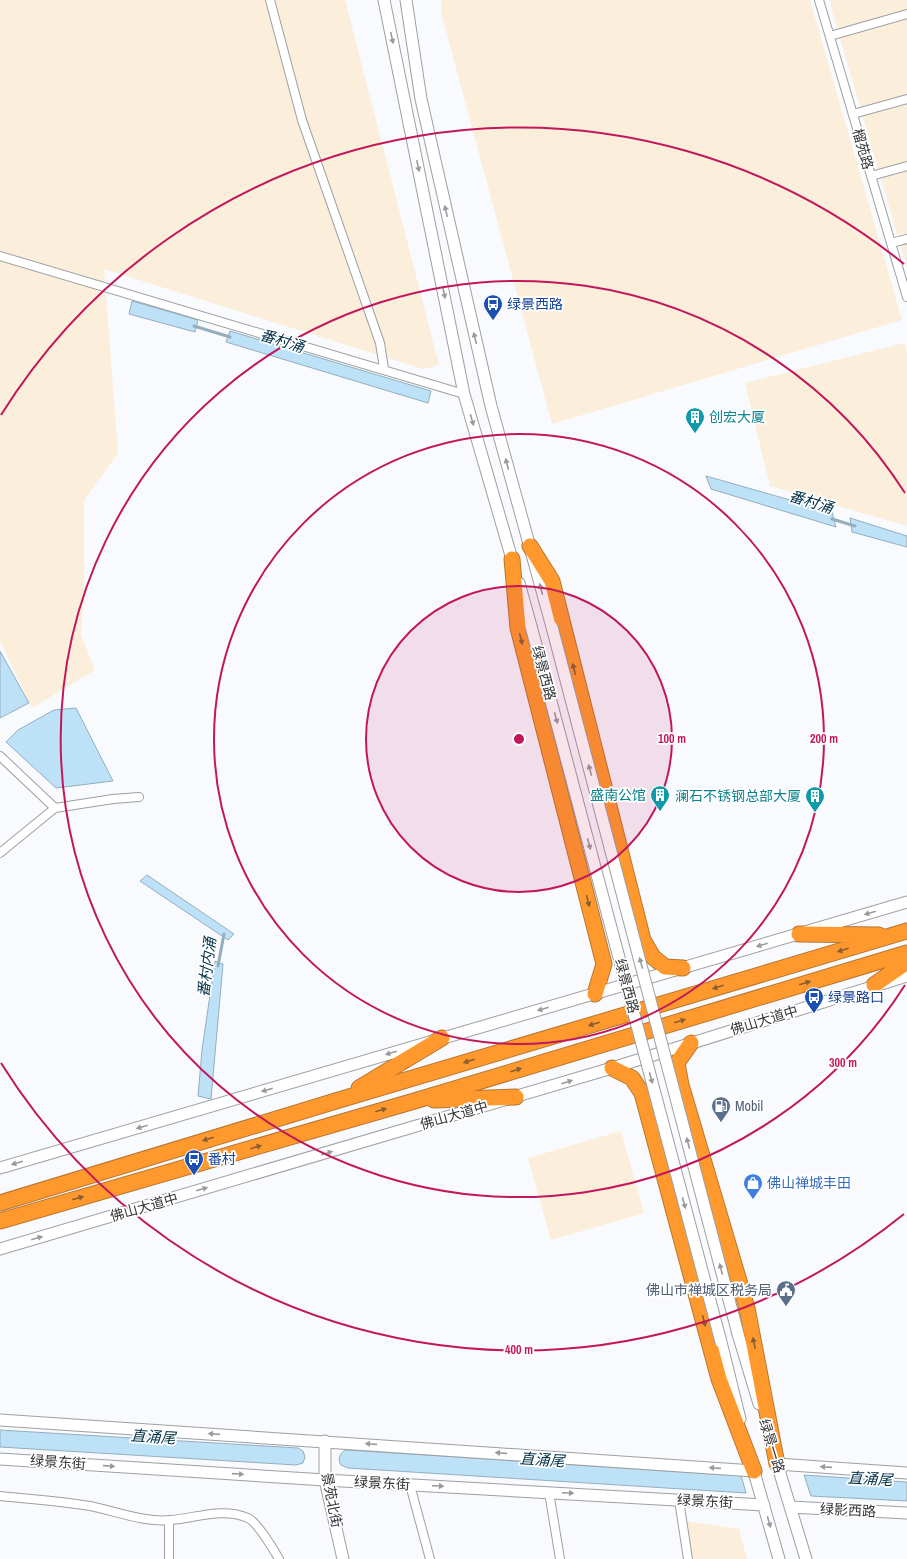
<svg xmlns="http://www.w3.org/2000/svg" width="907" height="1559" font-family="'Archivo Narrow','Noto Sans SC',sans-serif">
<rect width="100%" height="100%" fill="#f8fafe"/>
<path fill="#fbeeda" d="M0 0H345L439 365 423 369 104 269 118 453 84 500V590L81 635 95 670 32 708 0 641Z
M441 0H810L902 320 552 424 442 16Z
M829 0H907V268Z
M904 343 907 353V526L770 486 745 383Z
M621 1131 644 1213 551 1240 528 1158Z
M684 1521 739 1529 747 1559H693Z"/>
<path fill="#bde1f7" stroke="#94aebd" d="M132 301 198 320 195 332 129 314Z
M230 331 431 391 428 403 226 342Z
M706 476 832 512 836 527 711 489Z
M850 518 907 536V547L852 532Z
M0 651 29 703 0 718Z
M76 708 113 781 56 788 6 742 18 730 54 710Z
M147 875 234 934 228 940 140 881Z
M215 961 223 964 211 1099 198 1096 202 1050Z
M0 1430 298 1448 303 1451 305 1457 303 1463 296 1465 0 1447Z
M347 1450 741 1475 746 1493 348 1468 341 1465C337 1458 340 1452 347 1450Z
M804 1475 907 1482V1501L811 1496Z"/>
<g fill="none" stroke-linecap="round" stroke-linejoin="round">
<path stroke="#94aebd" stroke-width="3" d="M194 326 230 337
M832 519 855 526
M218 966 224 934"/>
<defs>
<path id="street" d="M270 0 302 120 380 343 384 369
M819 0 907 297
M830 36 907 14
M853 114 907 99
M871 176 907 166
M891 243 907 239
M0 256 464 394
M0 756 55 808 113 799 139 797
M0 853 55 808
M410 1485 430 1559
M549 1492 560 1559
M0 1496C30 1499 61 1501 90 1506 115 1511 146 1523 171 1520 196 1518 223 1507 248 1518 257 1522 274 1550 279 1559
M679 1500 688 1559
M169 1521V1559"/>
<path id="secondary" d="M384 0 464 394 514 566
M406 0 421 99 491 406 552 627
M519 583 531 626
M0 1168 907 902
M0 1249 612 1068 907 976
M738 1334 759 1404
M721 1342 740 1419
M0 1420 754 1471
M325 1441V1480L343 1559
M775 1457 806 1559
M0 1459 325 1480 764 1505
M777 1464 907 1473
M752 1465 779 1559
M790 1507 907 1513"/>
<path id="highway" d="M530 546 552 581 643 940 653 957 665 967 683 968
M512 559 518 628 604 964 595 994
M799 934 879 935
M874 985 907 962
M691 1043 677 1063 681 1085 747 1308 777 1464
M612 1068 632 1078 642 1093 719 1379 754 1471
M359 1088 442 1038
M434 1100 516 1097
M0 1203 339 1100 907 931
M0 1221 411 1102 907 953"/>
</defs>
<use href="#street" stroke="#9d9fa2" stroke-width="10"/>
<use href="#secondary" stroke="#9d9fa2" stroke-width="13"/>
<use href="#highway" stroke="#b87631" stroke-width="17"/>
<use href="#street" stroke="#fff" stroke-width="8"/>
<use href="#secondary" stroke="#fff" stroke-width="11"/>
<use href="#highway" stroke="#ff992e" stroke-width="15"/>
<defs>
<path id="secondary-bridge" d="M531 626 721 1342
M552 627 738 1334"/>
</defs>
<use href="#secondary-bridge" stroke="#9d9fa2" stroke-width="13" stroke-linecap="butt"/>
<use href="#secondary-bridge" stroke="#fff" stroke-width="11"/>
</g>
<defs><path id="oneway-solid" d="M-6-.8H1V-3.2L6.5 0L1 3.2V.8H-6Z"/></defs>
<g fill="#9a9a9b">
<use href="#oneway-solid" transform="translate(392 38) rotate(78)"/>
<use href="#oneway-solid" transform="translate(418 166) rotate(78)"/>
<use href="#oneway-solid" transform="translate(446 211) rotate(-103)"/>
<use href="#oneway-solid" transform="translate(444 293) rotate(78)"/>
<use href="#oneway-solid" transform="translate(475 338) rotate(-103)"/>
<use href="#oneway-solid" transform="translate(472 420) rotate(74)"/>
<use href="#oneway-solid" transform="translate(507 464) rotate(-105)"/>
<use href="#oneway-solid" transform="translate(541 589) rotate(-105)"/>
<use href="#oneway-solid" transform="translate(556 718) rotate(75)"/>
<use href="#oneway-solid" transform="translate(590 770) rotate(-105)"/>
<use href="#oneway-solid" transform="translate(589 844) rotate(75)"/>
<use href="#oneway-solid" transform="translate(870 913) rotate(164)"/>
<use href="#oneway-solid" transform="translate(762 945) rotate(164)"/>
<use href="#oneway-solid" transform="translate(641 963) rotate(-105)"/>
<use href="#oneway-solid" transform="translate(543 1009) rotate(164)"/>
<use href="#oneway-solid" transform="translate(391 1053) rotate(164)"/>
<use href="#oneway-solid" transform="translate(651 1078) rotate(75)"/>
<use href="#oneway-solid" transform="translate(567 1082) rotate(-17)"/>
<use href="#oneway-solid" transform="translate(267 1090) rotate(164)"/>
<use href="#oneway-solid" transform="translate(142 1127) rotate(164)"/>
<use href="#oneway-solid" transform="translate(688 1143) rotate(-105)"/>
<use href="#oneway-solid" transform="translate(327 1153) rotate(-16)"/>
<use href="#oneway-solid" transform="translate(17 1163) rotate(164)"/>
<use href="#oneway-solid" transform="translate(202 1189) rotate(-16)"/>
<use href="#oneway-solid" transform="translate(684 1203) rotate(75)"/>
<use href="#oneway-solid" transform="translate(37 1238) rotate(-16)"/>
<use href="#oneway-solid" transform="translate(721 1269) rotate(-105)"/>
<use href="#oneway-solid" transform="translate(214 1434) rotate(-176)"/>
<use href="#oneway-solid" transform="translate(371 1444) rotate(-176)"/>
<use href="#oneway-solid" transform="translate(501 1453) rotate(-176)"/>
<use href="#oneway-solid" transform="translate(109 1466) rotate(4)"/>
<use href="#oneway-solid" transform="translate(826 1467) rotate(-176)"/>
<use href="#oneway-solid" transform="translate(715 1468) rotate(-176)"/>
<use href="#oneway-solid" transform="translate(238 1474) rotate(4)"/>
<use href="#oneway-solid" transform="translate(438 1486) rotate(3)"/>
<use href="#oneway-solid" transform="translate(568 1493) rotate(3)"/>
<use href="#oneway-solid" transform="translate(769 1522) rotate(74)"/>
</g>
<g fill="#865e33">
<use href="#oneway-solid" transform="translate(521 639) rotate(76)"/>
<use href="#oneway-solid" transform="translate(574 669) rotate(-104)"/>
<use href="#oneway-solid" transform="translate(588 901) rotate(76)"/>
<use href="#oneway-solid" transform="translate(843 950) rotate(163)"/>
<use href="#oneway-solid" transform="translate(805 983) rotate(-17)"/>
<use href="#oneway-solid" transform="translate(718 987) rotate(163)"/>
<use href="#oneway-solid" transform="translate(680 1021) rotate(-17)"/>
<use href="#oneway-solid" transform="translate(594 1024) rotate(163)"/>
<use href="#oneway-solid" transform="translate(469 1061) rotate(163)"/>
<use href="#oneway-solid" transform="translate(516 1070) rotate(-17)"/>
<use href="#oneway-solid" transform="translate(381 1110) rotate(-16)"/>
<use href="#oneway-solid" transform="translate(208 1139) rotate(163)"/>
<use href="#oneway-solid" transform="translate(256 1147) rotate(-16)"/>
<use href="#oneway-solid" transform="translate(78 1198) rotate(-16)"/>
<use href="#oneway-solid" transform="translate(704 1321) rotate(75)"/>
<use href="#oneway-solid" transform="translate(754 1343) rotate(-101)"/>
</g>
<circle cx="519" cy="739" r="153" fill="#c2185b" fill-opacity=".12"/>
<g fill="none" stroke="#c2185b" stroke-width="2">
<circle cx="519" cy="739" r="153"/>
<circle cx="519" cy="739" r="305"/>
<path d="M905 985A458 458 0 1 1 905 493"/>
<path d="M904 1214A611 611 0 0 1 1 1063M1 415A611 611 0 0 1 904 264"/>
</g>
<defs>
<symbol id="bus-pin" viewBox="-11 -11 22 30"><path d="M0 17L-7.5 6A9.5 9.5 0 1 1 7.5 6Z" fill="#1a4fb4" stroke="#fff"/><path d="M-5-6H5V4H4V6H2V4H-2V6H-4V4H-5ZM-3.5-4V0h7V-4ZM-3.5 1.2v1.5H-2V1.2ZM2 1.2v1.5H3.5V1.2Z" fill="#fff"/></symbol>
<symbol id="building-pin" viewBox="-11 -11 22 30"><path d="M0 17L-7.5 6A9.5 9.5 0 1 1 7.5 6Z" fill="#0f9aa8" stroke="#fff"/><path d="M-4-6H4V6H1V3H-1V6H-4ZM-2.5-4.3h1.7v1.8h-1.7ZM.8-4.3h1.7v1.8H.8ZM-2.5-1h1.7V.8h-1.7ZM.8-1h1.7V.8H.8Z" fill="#fff"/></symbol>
<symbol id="fuel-pin" viewBox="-11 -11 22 30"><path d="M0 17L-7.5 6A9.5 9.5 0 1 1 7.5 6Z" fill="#5c6f8a" stroke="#fff"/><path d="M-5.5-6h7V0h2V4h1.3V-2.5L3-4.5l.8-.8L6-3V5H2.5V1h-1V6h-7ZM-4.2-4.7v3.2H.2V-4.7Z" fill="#fff"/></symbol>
<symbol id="shop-pin" viewBox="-11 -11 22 30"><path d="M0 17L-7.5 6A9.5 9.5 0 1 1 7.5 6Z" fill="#3f7fe0" stroke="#fff"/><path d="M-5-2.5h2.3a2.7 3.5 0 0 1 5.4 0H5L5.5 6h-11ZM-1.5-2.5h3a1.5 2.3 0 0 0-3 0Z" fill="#fff"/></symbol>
<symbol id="civic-pin" viewBox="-11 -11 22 30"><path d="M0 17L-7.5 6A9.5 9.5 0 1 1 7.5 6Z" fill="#5c6f8a" stroke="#fff"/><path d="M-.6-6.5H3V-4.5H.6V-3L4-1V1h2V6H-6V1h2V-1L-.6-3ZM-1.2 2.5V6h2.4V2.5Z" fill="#fff"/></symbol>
</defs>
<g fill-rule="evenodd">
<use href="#bus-pin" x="482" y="293" width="22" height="30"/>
<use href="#building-pin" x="684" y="406" width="22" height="30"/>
<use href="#building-pin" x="649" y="784" width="22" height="30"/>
<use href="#building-pin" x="804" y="785" width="22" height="30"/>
<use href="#bus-pin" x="803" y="986" width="22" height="30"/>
<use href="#fuel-pin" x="710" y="1095" width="22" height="30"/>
<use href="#bus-pin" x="183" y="1148" width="22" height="30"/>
<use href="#shop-pin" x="742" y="1172" width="22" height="30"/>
<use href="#civic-pin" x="775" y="1279" width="22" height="30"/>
</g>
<g text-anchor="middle" stroke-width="3.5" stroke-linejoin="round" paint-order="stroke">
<g font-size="14" fill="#353637" stroke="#fff">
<text transform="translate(863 149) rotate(74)" y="5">榴苑路</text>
<text transform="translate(544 673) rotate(75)" y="5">绿景西路</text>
<text transform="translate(627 986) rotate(75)" y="5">绿景西路</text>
<text transform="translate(764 1020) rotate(-17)" y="5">佛山大道中</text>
<text transform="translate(454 1115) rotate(-16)" y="5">佛山大道中</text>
<text transform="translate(144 1207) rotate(-16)" y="5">佛山大道中</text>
<text transform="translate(772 1446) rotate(73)" y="5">绿景一路</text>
<text transform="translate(58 1462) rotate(4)" y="5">绿景东街</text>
<text transform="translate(382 1483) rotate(3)" y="5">绿景东街</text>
<text transform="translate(332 1500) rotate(79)" y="5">景苑北街</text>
<text transform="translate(705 1501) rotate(3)" y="5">绿景东街</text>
<text transform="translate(848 1510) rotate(3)" y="5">绿影西路</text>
</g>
<g font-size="14" fill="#164399" stroke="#fff" text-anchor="start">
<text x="507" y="309">绿景西路</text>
<text x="828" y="1002">绿景路口</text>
<text x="208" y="1164">番村</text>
</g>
<g font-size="14" fill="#0d838f" stroke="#fff" text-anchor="end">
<text x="709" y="422" text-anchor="start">创宏大厦</text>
<text x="646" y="800">盛南公馆</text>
<text x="801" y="801">澜石不锈钢总部大厦</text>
</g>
<g font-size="14" fill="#4e5e75" stroke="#fff" text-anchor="start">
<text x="735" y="1111">Mobil</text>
<text x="772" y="1295" text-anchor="end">佛山市禅城区税务局</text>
</g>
<g font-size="14" fill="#366cbe" stroke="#fff" text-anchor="start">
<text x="767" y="1188">佛山禅城丰田</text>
</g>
<g font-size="15" font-style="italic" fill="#033247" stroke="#fff">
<text transform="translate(282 341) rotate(17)" y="5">番村涌</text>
<text transform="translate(811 502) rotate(17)" y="5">番村涌</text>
<text transform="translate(207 967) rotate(-83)" y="5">番村内涌</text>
<text transform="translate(153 1437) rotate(4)" y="5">直涌尾</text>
<text transform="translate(542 1460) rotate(4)" y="5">直涌尾</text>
<text transform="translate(870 1479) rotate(3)" y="5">直涌尾</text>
</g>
</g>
<circle cx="519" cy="739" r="6" fill="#c2185b" stroke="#fff" stroke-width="2"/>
<g font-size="12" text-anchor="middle" font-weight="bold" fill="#c2185b" stroke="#fff" stroke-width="3.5" stroke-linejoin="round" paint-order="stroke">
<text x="672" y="743">100 m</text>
<text x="824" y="743">200 m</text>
<text x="843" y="1067">300 m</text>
<text x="519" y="1354">400 m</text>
</g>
</svg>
